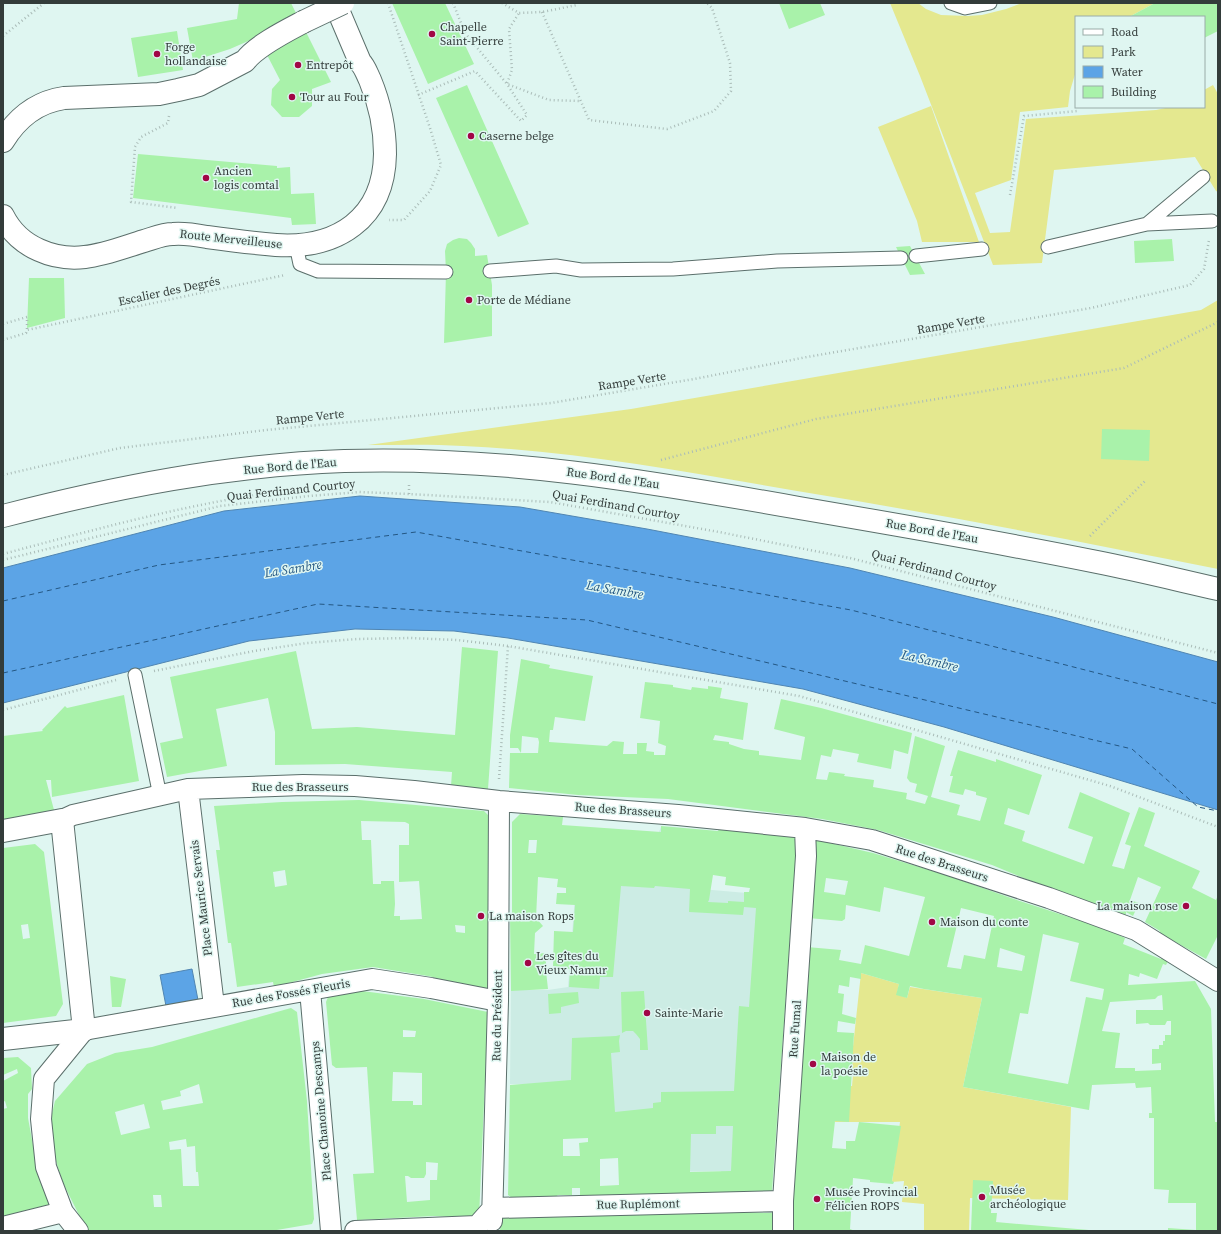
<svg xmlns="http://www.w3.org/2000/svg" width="1221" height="1234" font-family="'Source Serif 4',serif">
<rect width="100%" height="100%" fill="#dff6f1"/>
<path fill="#ccece4" d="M661 827 683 828 689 888 792 897 777 1099 723 1194 721 1171 662 1172 525 1084H510L511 990H548L568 987 577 870 659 832Z"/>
<path fill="#e4e88f" d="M890 3H918L926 9 941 15 968 16 982 15 1006 9 1022 3H1155L1129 17H1076V71L1070 91 1068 107 1020 112 1011 180 975 193 990 233 1010 232 1026 119 1156 110 1170 107H1204V90L1213 85 1218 94V192L1216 191 1195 157 1054 170 1042 263 993 265 920 76Z
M931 106 979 242H922L917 221 878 127Z
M1218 300V569C1078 541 938 514 797 491 687 472 575 451 463 446 431 444 400 445 368 445L631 409 1201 310Z
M861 973 899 984 897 994 907 998 910 987 982 998 963 1087 1071 1107 1068 1200 970 1198 969 1231H924V1204L902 1202 904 1181 892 1182 900 1122H835L838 1087 852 1086 853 1075 852 1056Z"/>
<path fill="#5ca4e6" stroke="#5085b2" d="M360 496 520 507 647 529 850 568 1053 617 1218 662V810L944 727 803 689 508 638 454 631 355 629 249 641 3 703V568L224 511Z
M192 969 198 1000 166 1006 160 975Z"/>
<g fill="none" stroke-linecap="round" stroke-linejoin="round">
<path stroke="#245783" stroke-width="1" stroke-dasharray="5 4" stroke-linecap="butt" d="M3 601 159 565 416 532 851 610 1218 704
M3 673 318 604 587 620 1132 749 1198 807 1218 811"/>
</g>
<path fill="#a9f2aa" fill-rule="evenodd" d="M239 3H291L296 13 275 24 262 34 246 42 230 49 193 61 187 28 237 19Z
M392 3H445L474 64 428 84Z
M779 3H820L825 15 789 29Z
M1155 3H1218V31L1204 38V17H1129Z
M305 30 331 82 312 89V106L299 117H282L271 105 272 89 280 80 266 53Z
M177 31 183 70 138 77 131 38Z
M467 85 529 224 498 237 436 98Z
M138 154 277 166V168L290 167 291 194 314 193 316 224 292 225 291 218 133 198Z
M459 238 467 239 471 243 475 249V256L487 255 492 285V336L444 343 446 272 445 251 447 244 453 240Z
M1172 239 1174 261 1135 263 1134 241Z
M910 246 925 274 910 275 896 247Z
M29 278H64L65 318 27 328Z
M1102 429 1150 430 1149 461 1101 459Z
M462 647 498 651 488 789 451 786 452 772 345 764 275 765V732L268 698 216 709 227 766 167 777 160 743 183 738 170 677 296 651 312 729 357 727 455 735Z
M521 659 550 665 549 668 593 676 585 721 555 717 553 730H550L549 742 607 746 613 741 624 742 623 754H637V743H647L646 751 654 752V755H665L666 746 658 743 660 721 640 718 645 682 673 685V687L691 690 692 687 708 689V686L722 688 720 698 748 703 743 740 715 735 713 740 729 742V744L744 749 759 751V755L801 760 805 737 774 729 781 699 821 708 912 733 908 754 894 750 891 769 857 762 859 754 833 749 831 757 821 755 816 779 827 780 829 772 845 774 844 776 874 780 873 787 907 793 906 799 925 804 928 796 915 792 917 784 910 782 907 778 915 736 945 746 931 797 960 805 957 815 980 821 987 798 976 795V792L965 789 963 795 949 792 953 776H950L958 750 996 762V759L1042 775 1029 815 1008 808 1004 824 1025 831 1022 841 1084 864 1093 837 1068 828 1080 792 1130 813 1112 866 1124 869 1131 846 1125 844 1139 807 1155 813 1144 846 1200 871 1192 888 1216 900 1218 895V935L1206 959 1159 933 1160 931 1145 922 1161 887 1138 877 1130 900 1139 903 1133 916 1126 912V915L1026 879 992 865 878 830 822 819 668 799 578 795 509 788 510 753H521L518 748H510V735ZM522 736 538 738 539 742 538 753H521Z
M124 695 139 781 52 797 51 780H46L54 810 3 821V736L43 731 42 730 65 706 67 708Z
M359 800 484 811 489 816 492 986 486 990 428 976 373 967 322 974 274 987 273 982 237 987 231 943H228L216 850H220L214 806 282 802ZM361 821 405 822 409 824V845H399V882L419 881 422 919 400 920V916H394L395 904 394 881H381V884H373L371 840H362ZM285 870 287 885 275 887 273 872ZM455 925 465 926V933L456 932Z
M520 814 563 817 562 825 661 832V826L718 831 719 829 794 835 797 840 772 1191 768 1195 580 1198V1188H572V1195H558L555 1197 512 1198 508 1195 510 1085 571 1080 572 1038 616 1036 620 1035 619 1041 620 1052 611 1053 615 1112 653 1108V1103L661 1102V1092L734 1091 739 1006 749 1007 756 908 744 907 743 915 689 912 690 889 655 886 654 888 621 886 613 977H600L599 989 569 987 570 969 553 966 554 931 573 932 575 905 556 904 557 893H566V888L557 887 558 879 538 877 536 918 543 926 535 933 534 954 546 953V971L548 989 511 991 510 916H512V822ZM529 840H537L536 853H528ZM713 875 726 877 725 885 750 888 749 892H744V902L728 901V903L708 902 709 900ZM716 1126H733L731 1171 690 1172 691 1134H716ZM588 1138V1142L579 1143 580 1156H563V1139ZM618 1158 619 1185 600 1186V1159Z
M817 840 873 853 949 876 1011 898 1106 929 1125 938 1123 944 1161 959 1162 956 1169 959 1166 965 1163 964 1157 979 1140 973 1139 977 1129 974 1128 985 1195 981 1211 1009 1215 1122H1217L1218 1231H1168V1228L1196 1230V1203H1168L1169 1190 1154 1189V1118H1149V1113H1152L1151 1087 1136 1088 1135 1083 1092 1085 1089 1110 963 1087 982 998 924 989 910 986 907 998 896 995 899 984 861 973V979L850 977 849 987 839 985 838 993 844 994 842 1014 856 1018 855 1024 838 1021 837 1032 854 1033 849 1122 835 1121 832 1148 846 1149V1141H855L859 1122 901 1126 892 1181 894 1182 893 1184 870 1182V1180L853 1178 850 1229 855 1231H793L795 1153 807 947 841 950 839 960 861 964 865 945 909 956 925 897 884 887 880 912 846 905 845 919 842 921 808 918 813 843ZM826 878 848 881 845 895 824 892ZM961 908 994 916 985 959 964 955 961 969 947 967ZM1043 934 1079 943 1070 981 1104 989 1102 1000 1086 997 1068 1084 1008 1073 1020 1013 1028 1014ZM1000 948 1025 956 1022 971 997 967ZM1162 995 1163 1010H1136V1024L1148 1023 1150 1025H1165L1167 1021H1171V1035H1165V1041H1163V1045H1159V1049H1152V1064L1161 1063V1070L1135 1071V1068H1115L1120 1033 1102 1031 1110 1002 1155 999 1158 996Z
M35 844 44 852 63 1004 56 1016 3 1023V848ZM28 924 30 938 23 939 21 925Z
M110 976 126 979 121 1007H112Z
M362 991 424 999 488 1012 479 1218 433 1216 357 1220 353 1174 374 1173 367 1067 336 1068 332 1065 326 1002 328 997ZM403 1030 416 1031 415 1037H403ZM393 1072 422 1073V1105H413V1101H392ZM426 1162 438 1163 437 1180H430V1200L407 1202 405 1176H408L411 1178H424L426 1174Z
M644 991 648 1050H640V1039L636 1034 633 1031H626L622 1033 621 992Z
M578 992 579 1003 561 1007V1013L549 1014 548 994Z
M291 1008 297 1012 307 1101 314 1219 312 1224 271 1231H87L63 1183 54 1155 48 1130 55 1101 87 1064 115 1053 152 1047ZM199 1084 203 1103 163 1110 161 1101 181 1096 180 1091ZM144 1104 150 1128 121 1135 115 1112ZM186 1139 187 1147 195 1146 196 1172H198L199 1186H183L181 1149 170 1150 169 1142ZM153 1195H161L162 1207H154Z
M18 1057 31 1068 32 1089 28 1094V1118L33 1145 51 1205 3 1220V1109L7 1108 5 1101 3 1102V1081L18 1073 17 1069 3 1075V1058Z
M973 1180 993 1181 991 1213H997L996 1222 1089 1230V1231H971Z
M713 1212 778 1213 777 1231H500L501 1219 505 1215Z"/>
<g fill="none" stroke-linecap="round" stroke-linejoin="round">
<defs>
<path id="service" d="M951 3 965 8 990 3
M1147 224 1203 177
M296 245 300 264 318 271 446 272
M1048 247 1147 224 1212 221
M916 256 982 249
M490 271 556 266 581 270 673 269 777 261 901 258
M135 675 160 796"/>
<path id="pedestrian" d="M188 789 214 1006
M62 820 73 815 188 789 303 785 355 786 414 791 499 801 678 815 805 828 872 840 1049 898 1136 930 1218 981
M310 990 331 1231
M492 1221 498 1001 499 801
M3 1227 63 1212
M78 1231 63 1212 46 1167 41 1119 44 1079 84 1030 372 979 431 988 498 1001
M355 1231 477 1226 493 1208 783 1201
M783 1231V1201L806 856 805 828"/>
<path id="minor" d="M3 831 62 820 84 1030 3 1039"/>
<path id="secondary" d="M3 141C17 118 37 102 64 98L159 94 178 90 199 85 245 61C256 46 286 31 303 22
M3 216C11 232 23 243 39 250 76 267 108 252 144 241 154 238 163 234 173 234 184 233 196 235 207 237 229 240 253 243 276 245 337 249 384 219 385 154 385 128 380 104 370 80 367 74 365 67 360 62L335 3
M3 516C116 487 227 465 344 461 499 456 647 481 799 508 899 525 998 542 1097 562 1138 570 1178 580 1218 589"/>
</defs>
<use href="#service" stroke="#5b6f6b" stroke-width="15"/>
<use href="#pedestrian" stroke="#5b6f6b" stroke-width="22"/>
<use href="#minor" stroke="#5b6f6b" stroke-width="24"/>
<use href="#secondary" stroke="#5b6f6b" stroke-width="24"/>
<path stroke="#aabcb8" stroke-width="2.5" stroke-dasharray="1 3" stroke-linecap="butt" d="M388 3 430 128 441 165 430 191 404 220H389
M453 3 465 33 507 84 549 100 581 101
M502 3 519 13 542 12 577 5
M542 12 589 120 667 129 714 111 731 91 730 63 712 8 707 3
M3 36 44 3
M418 95 475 71 521 121 527 115 507 84 512 70 509 29 519 13
M169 116 168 123 141 137 135 147 131 202 178 208
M1010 195 1024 116 1077 111
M3 324 27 317V330
M3 340 26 333 27 330 285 275
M661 460 816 419 1124 368 1218 322
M3 475 120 448 266 430 551 403 694 379 807 357 1091 308 1190 285 1204 269 1209 240
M409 485V494
M1090 536 1146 480
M3 554C100 528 198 501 298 489
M3 560 220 506 309 496 359 492 409 494 550 502 719 532 850 558 1218 653
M154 671 254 651 307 643 357 639 410 638 457 640 508 646 799 696 1110 786 1218 827
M3 710 116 680
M499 779 508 646"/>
<use href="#service" stroke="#fff" stroke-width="13"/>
<use href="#pedestrian" stroke="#fff" stroke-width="20"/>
<use href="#minor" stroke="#fff" stroke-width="22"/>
<use href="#secondary" stroke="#fff" stroke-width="22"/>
<defs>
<path id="secondary-bridge" d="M303 22 343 3"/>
</defs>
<use href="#secondary-bridge" stroke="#5b6f6b" stroke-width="24" stroke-linecap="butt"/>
<use href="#secondary-bridge" stroke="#fff" stroke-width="22"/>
</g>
<g fill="#a10645" stroke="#dff6f1" stroke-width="1.5">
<circle cx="432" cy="34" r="4"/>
<circle cx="157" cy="54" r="4"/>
<circle cx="298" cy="65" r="4"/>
<circle cx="292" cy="97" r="4"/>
<circle cx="471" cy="136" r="4"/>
<circle cx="206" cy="178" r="4"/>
<circle cx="469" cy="300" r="4"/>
<circle cx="1186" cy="906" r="4"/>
<circle cx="481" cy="916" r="4"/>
<circle cx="932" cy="922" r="4"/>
<circle cx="528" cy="963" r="4"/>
<circle cx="647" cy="1013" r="4"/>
<circle cx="813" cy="1064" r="4"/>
<circle cx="982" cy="1197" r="4"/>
<circle cx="817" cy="1199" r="4"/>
</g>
<g text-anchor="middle" stroke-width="3" stroke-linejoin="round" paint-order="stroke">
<g font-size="12" fill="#333c3a" stroke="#dff6f1" text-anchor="start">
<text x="440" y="31">Chapelle<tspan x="440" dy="14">Saint-Pierre</tspan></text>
<text x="165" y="51">Forge<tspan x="165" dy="14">hollandaise</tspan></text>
<text x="306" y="69">Entrepôt</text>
<text x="300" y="101">Tour au Four</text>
<text x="479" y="140">Caserne belge</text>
<text x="214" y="175">Ancien<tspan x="214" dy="14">logis comtal</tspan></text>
<text x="477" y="304">Porte de Médiane</text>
<text x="1178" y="910" text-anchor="end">La maison rose</text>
<text x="489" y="920">La maison Rops</text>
<text x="940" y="926">Maison du conte</text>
<text x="536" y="960">Les gîtes du<tspan x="536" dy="14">Vieux Namur</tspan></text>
<text x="655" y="1017">Sainte-Marie</text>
<text x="821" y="1061">Maison de<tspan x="821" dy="14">la poésie</tspan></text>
<text x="990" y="1194">Musée<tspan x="990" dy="14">archéologique</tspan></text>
<text x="825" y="1196">Musée Provincial<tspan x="825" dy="14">Félicien ROPS</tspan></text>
</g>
<g font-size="12" fill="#333c3a" stroke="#dff6f1">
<text transform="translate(231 239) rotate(6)" y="4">Route Merveilleuse</text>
<text transform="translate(169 291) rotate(-12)" y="4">Escalier des Degrés</text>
<text transform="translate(951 324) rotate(-10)" y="4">Rampe Verte</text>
<text transform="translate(632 381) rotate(-9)" y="4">Rampe Verte</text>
<text transform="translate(310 417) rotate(-6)" y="4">Rampe Verte</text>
<text transform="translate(290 466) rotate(-5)" y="4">Rue Bord de l'Eau</text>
<text transform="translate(613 478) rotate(8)" y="4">Rue Bord de l'Eau</text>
<text transform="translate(291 490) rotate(-6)" y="4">Quai Ferdinand Courtoy</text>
<text transform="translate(616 505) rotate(10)" y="4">Quai Ferdinand Courtoy</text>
<text transform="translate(932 531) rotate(10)" y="4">Rue Bord de l'Eau</text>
<text transform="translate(934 570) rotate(15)" y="4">Quai Ferdinand Courtoy</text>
<text x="300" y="791">Rue des Brasseurs</text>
<text transform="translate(623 810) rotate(4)" y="4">Rue des Brasseurs</text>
<text transform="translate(942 863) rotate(18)" y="4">Rue des Brasseurs</text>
<text transform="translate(201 898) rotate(-97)" y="4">Place Maurice Servais</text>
<text transform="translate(291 993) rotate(-10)" y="4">Rue des Fossés Fleuris</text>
<text transform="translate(497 1016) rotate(-89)" y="4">Rue du Président</text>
<text transform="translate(795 1029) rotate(-86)" y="4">Rue Fumal</text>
<text transform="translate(321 1111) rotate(-95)" y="4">Place Chanoine Descamps</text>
<text transform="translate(638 1204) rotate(-1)" y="4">Rue Ruplémont</text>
</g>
<g font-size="13" font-style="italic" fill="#245783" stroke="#dff6f1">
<text transform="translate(293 568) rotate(-9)" y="5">La Sambre</text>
<text transform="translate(615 589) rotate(10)" y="5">La Sambre</text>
<text transform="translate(930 660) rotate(13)" y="5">La Sambre</text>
</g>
</g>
<rect width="1221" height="1234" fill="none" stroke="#333c3a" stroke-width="8"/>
<rect x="1075" y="16" width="130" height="92" fill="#dff6f1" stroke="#9aaca8"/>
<rect x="1083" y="29" width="20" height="6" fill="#ffffff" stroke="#9aaca8"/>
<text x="1111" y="36" font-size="12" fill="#333c3a">Road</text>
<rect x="1083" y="46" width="20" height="12" fill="#e4e88f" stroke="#9aaca8"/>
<text x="1111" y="56" font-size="12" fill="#333c3a">Park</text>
<rect x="1083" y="66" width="20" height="12" fill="#5ca4e6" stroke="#9aaca8"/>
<text x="1111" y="76" font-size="12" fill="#333c3a">Water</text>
<rect x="1083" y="86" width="20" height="12" fill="#a9f2aa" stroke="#9aaca8"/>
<text x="1111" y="96" font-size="12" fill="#333c3a">Building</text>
</svg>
